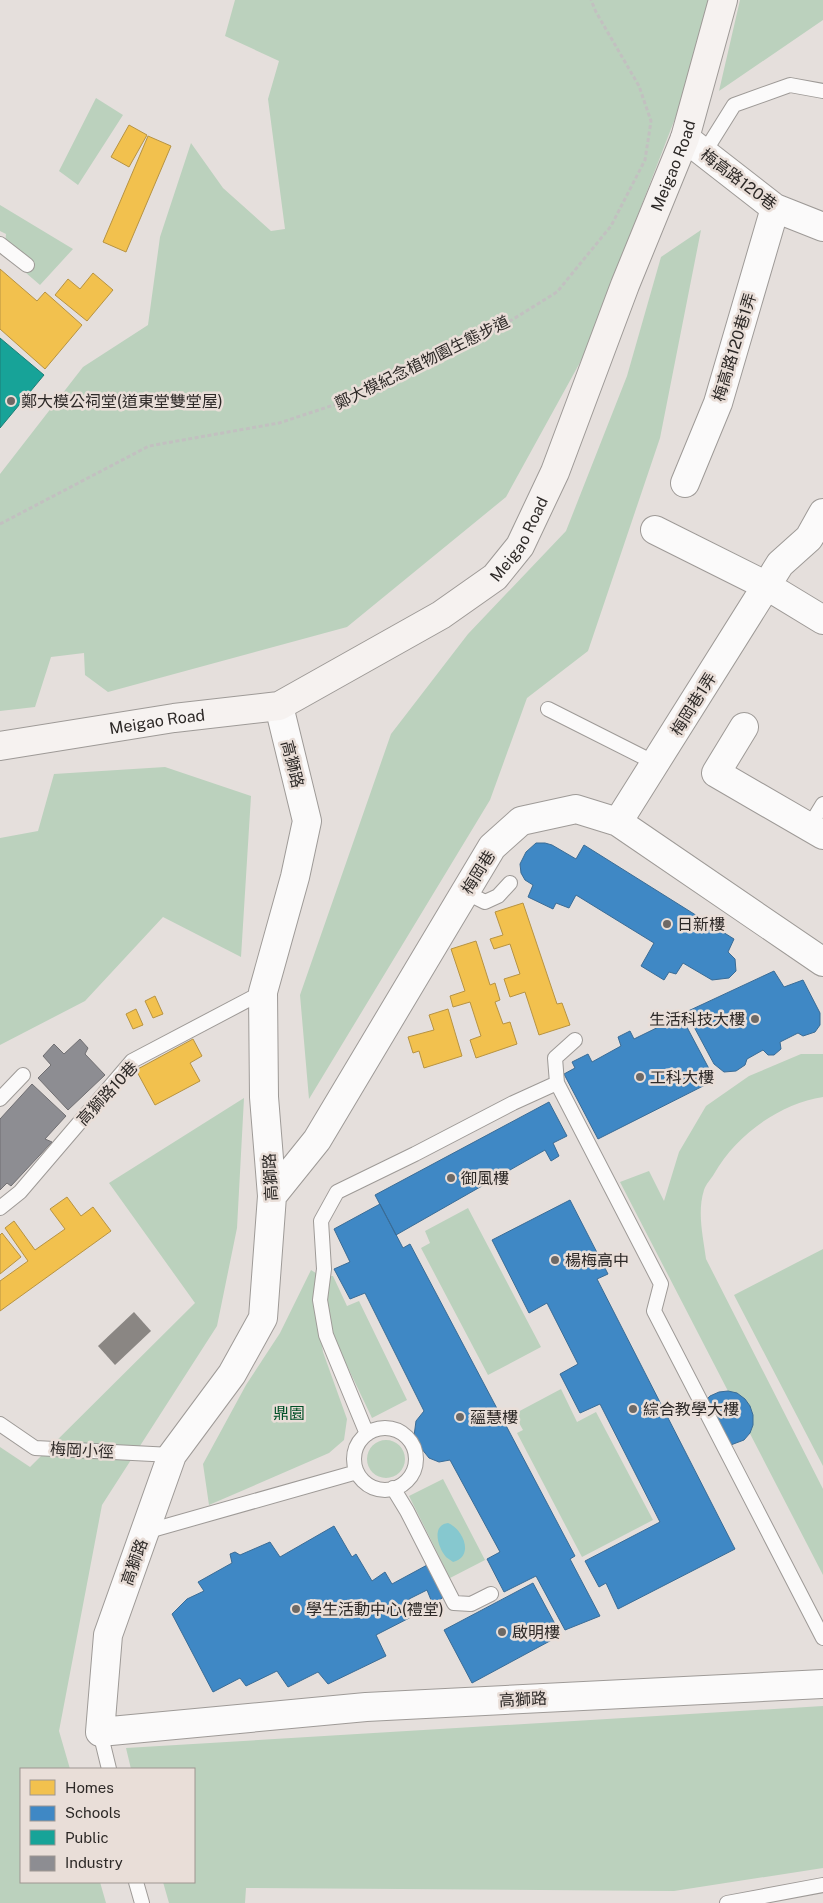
<svg xmlns="http://www.w3.org/2000/svg" width="823" height="1903" font-family="'Public Sans','Noto Sans TC',sans-serif">
<rect width="100%" height="100%" fill="#e5dfdc"/>
<path fill="#bbd1bd" d="M235 0H717L708 33 583 357 506 497 347 627 108 692 85 675 84 653 51 657 35 707 0 711V474L83 367 148 325 160 237 191 143 223 188 271 231 285 229 268 99 279 61 225 36Z
M740 0H823V20L719 91Z
M96 98 123 115 78 185 59 171Z
M0 205 73 249 40 285 4 254 6 234 0 231Z
M701 230 660 438 588 651 527 698 490 800 309 1099 300 995 391 734 468 634 566 531 627 376 661 257Z
M165 767 251 796 241 957 163 917 85 1001 0 1045V838L38 831 54 774Z
M801 1054H823V1097C779 1104 736 1135 714 1174 711 1179 706 1184 704 1190 697 1212 703 1236 706 1259L823 1489V1575L620 1182 649 1171 664 1201 679 1152 706 1106 749 1076Z
M244 1098 237 1228 217 1326 102 1505 59 1731 70 1769H21V1882H100L106 1903H0V1447L30 1467 195 1303 109 1183Z
M468 1208 541 1347 488 1375 421 1248 430 1243 425 1231Z
M823 1249V1466L734 1295Z
M311 1270 319 1275 316 1307 323 1352 347 1419 344 1440 329 1453 209 1505 203 1464 246 1385 280 1333Z
M328 1276H333L347 1306 359 1301 407 1400 372 1418 328 1326 326 1303Z
M561 1389 577 1422 596 1412 653 1520 582 1557 517 1433 523 1430 514 1414Z
M367 1459a19 19 0 1 1 38 0a19 19 0 1 1-38 0Z
M443 1479 485 1560 450 1578 409 1496Z
M823 1706V1868L674 1891 246 1888 245 1903H169L163 1882H194V1769H131L126 1748Z"/>
<path fill="#86c8cf" d="M448 1523C463 1529 475 1556 453 1562 452 1561 447 1558 446 1557 438 1548 431 1525 448 1523Z"/>
<path fill="#f2c14e" stroke="#b79342" d="M129 125 147 135 129 167 111 157Z
M148 136 171 146 126 252 103 242Z
M0 269 37 301 45 292 82 325 45 369 0 329Z
M93 273 113 290 87 321 55 295 68 279 80 289Z
M523 903 557 1004 562 1003 570 1025 539 1035 525 992 510 997 504 979 520 974 510 944 494 949 490 939 503 935 495 912Z
M476 941 490 985 495 983 500 1000 495 1002 503 1024 510 1022 517 1044 476 1058 470 1040 481 1036 470 1002 453 1007 450 996 465 991 451 949Z
M155 996 163 1014 153 1018 145 1001Z
M136 1009 143 1025 133 1029 126 1014Z
M448 1009 462 1056 424 1068 419 1051 413 1053 408 1037 434 1030 429 1015Z
M193 1039 202 1056 190 1063 200 1081 155 1105 136 1070Z
M67 1197 81 1216 93 1207 111 1231 0 1311V1281L28 1261 5 1228 14 1221 35 1250 65 1229 50 1209Z
M2 1233 21 1257 0 1274V1235Z"/>
<path fill="#3f88c5" stroke="#3a6c96" d="M536 843H545L552 845 576 859 584 845 734 939 728 952 735 959 736 971 729 978 712 980 683 963 676 974 669 972 664 980 641 966 654 943 576 895 569 908 556 903 553 909 528 897 533 885 525 880 521 873 520 864 526 852Z
M774 971 784 987 803 980 820 1013V1025L815 1032 803 1036 798 1033 780 1042 781 1049 774 1055H768L763 1050 747 1059 745 1065 736 1071 724 1072 714 1064 686 1012Z
M681 1016 715 1080 598 1139 564 1074 575 1068 572 1062 588 1054 592 1062 621 1046 618 1037 630 1031 634 1039Z
M549 1102 567 1136 553 1143 559 1156 551 1161 545 1150 396 1235 375 1195Z
M570 1200 608 1274 597 1279 735 1549 618 1609 606 1583 599 1587 585 1561 660 1522 600 1404 580 1413 560 1374 578 1364 547 1303 529 1313 492 1240Z
M380 1204 403 1248 410 1244 575 1556 570 1559 600 1616 565 1630 536 1576 504 1592 487 1559 500 1552 450 1460 439 1462 429 1458 421 1448 414 1436 416 1421 424 1411 365 1293 350 1299 334 1269 350 1262 334 1229Z
M728 1391 737 1393 745 1399 750 1406 753 1415V1425L750 1433 744 1440 728 1446 705 1401 710 1396 719 1392Z
M334 1526 352 1557 356 1554 372 1581 385 1572 392 1584 429 1564 445 1596 435 1603 431 1600 427 1590 409 1599 417 1614 376 1635 386 1656 328 1684 318 1672 288 1687 277 1671 246 1686 240 1678 213 1692 172 1614 187 1599 204 1591 198 1582 232 1563 230 1554 235 1552 240 1555 270 1542 280 1557Z
M533 1583 561 1635 472 1683 444 1630Z"/>
<path fill="#17a398" stroke="#1e7e76" d="M0 338 44 375 0 428Z"/>
<path fill="#8d8d92" stroke="#706f72" d="M80 1039 88 1048 85 1054 105 1075 68 1110 38 1078 51 1065 43 1056 54 1044 64 1054Z
M32 1084 66 1116 45 1139 52 1142 11 1186 7 1183 0 1190V1119Z"/>
<path fill="#8a8683" d="M134 1312 151 1331 115 1365 98 1346Z"/>
<g fill="none" stroke-linecap="round" stroke-linejoin="round">
<defs>
<path id="lane" d="M704 153 734 105 790 85 823 91
M0 244 27 265
M548 709 655 763
M809 827 823 804
M465 892 485 902 498 896 510 883
M557 1083 661 1284 654 1311 823 1638
M0 1099 23 1075
M0 1208 20 1192 132 1061 263 992
M0 1424 35 1448 172 1455
M354 1459a31 31 0 1 1 62 0a31 31 0 1 1-62 0Z
M367 1434 326 1335 320 1300 324 1269 321 1221 337 1192 415 1154 513 1103 557 1083 555 1058 575 1040
M393 1488 407 1511 454 1603 471 1604 491 1594
M145 1532 357 1472
M100 1732 109 1769
M136 1882 142 1903
M727 1903 823 1885"/>
<path id="street" d="M685 138 775 208 823 227
M685 483 718 403 775 208
M655 530 767 586 823 620
M279 706 307 821 295 877 263 992 264 1097 272 1196 263 1318 232 1374 172 1455 108 1635 100 1732 366 1707 823 1684
M744 727 716 773 823 835
M618 822 780 564 809 538 823 513
M272 1196 317 1140 492 847 521 821 576 809 618 822 823 962"/>
<g id="secondary">
<path id="s1" d="M0 746 174 718 279 706 441 615 495 577 520 546 555 472 625 285 685 138 723 0"/>
</g>
</defs>
<use href="#lane" stroke="#9e9a97" stroke-width="16"/>
<use href="#street" stroke="#9e9a97" stroke-width="30"/>
<use href="#secondary" stroke="#9e9a97" stroke-width="30"/>
<path stroke="#c2c0c0" stroke-width="3" stroke-dasharray="4 2.5" stroke-linecap="butt" d="M0 524 149 446 279 423 340 403 429 357 494 331 557 292 611 226 645 160 651 121 639 86 596 12 591 0"/>
<use href="#lane" stroke="#fbfafa" stroke-width="14"/>
<use href="#street" stroke="#fbfafa" stroke-width="28"/>
<use href="#secondary" stroke="#f6f2f0" stroke-width="28"/>
</g>
<g fill="#6d6966" stroke="#e9ded8" stroke-width="2">
<circle cx="11" cy="401" r="5"/>
<circle cx="667" cy="924" r="5"/>
<circle cx="755" cy="1019" r="5"/>
<circle cx="640" cy="1077" r="5"/>
<circle cx="451" cy="1178" r="5"/>
<circle cx="555" cy="1260" r="5"/>
<circle cx="633" cy="1409" r="5"/>
<circle cx="460" cy="1417" r="5"/>
<circle cx="296" cy="1609" r="5"/>
<circle cx="502" cy="1632" r="5"/>
</g>
<g text-anchor="middle" stroke-width="5" stroke-linejoin="round" paint-order="stroke">
<g font-size="16" fill="#2d2927" stroke="#e9ded8">
<text dy="6" stroke="none"><textPath href="#s1" startOffset="984">Meigao Road</textPath></text>
<text transform="translate(739 179) rotate(37)" y="6">梅高路120巷</text>
<text transform="translate(734 347) rotate(-73)" y="6">梅高路120巷1弄</text>
<text transform="translate(422 362) rotate(-26)" y="6">鄭大模紀念植物園生態步道</text>
<text dy="6" stroke="none"><textPath href="#s1" startOffset="579">Meigao Road</textPath></text>
<text transform="translate(693 704) rotate(-58)" y="6">梅岡巷1弄</text>
<text dy="6" stroke="none"><textPath href="#s1" startOffset="159">Meigao Road</textPath></text>
<text transform="translate(293 764) rotate(76)" y="6">高獅路</text>
<text transform="translate(478 872) rotate(-58)" y="6">梅岡巷</text>
<text transform="translate(107 1093) rotate(-47)" y="6">高獅路10巷</text>
<text transform="translate(270 1177) rotate(-93)" y="6">高獅路</text>
<text transform="translate(82 1450) rotate(3)" y="6">梅岡小徑</text>
<text transform="translate(134 1562) rotate(-70)" y="6">高獅路</text>
<text transform="translate(523 1699) rotate(-3)" y="6">高獅路</text>
</g>
<g font-size="16" fill="#2d2927" stroke="#e9ded8" text-anchor="start">
<text x="21" y="407">鄭大模公祠堂(道東堂雙堂屋)</text>
<text x="677" y="930">日新樓</text>
<text x="745" y="1025" text-anchor="end">生活科技大樓</text>
<text x="650" y="1083">工科大樓</text>
<text x="461" y="1184">御風樓</text>
<text x="565" y="1266">楊梅高中</text>
<text x="643" y="1415">綜合教學大樓</text>
<text x="470" y="1423">蘊慧樓</text>
<text x="306" y="1615">學生活動中心(禮堂)</text>
<text x="512" y="1638">啟明樓</text>
</g>
<g font-size="16" fill="#004f26" stroke="#e9ded8">
<text x="289" y="1419">鼎園</text>
</g>
</g>
<rect x="20" y="1768" width="175" height="115" fill="#e9ded8" stroke="#9e9691"/>
<rect x="30" y="1780" width="25" height="15" fill="#f2c14e" stroke="#9e9691"/>
<text x="65" y="1793" font-size="15" fill="#2d2927">Homes</text>
<rect x="30" y="1806" width="25" height="15" fill="#3f88c5" stroke="#9e9691"/>
<text x="65" y="1818" font-size="15" fill="#2d2927">Schools</text>
<rect x="30" y="1830" width="25" height="15" fill="#17a398" stroke="#9e9691"/>
<text x="65" y="1843" font-size="15" fill="#2d2927">Public</text>
<rect x="30" y="1856" width="25" height="15" fill="#8d8d92" stroke="#9e9691"/>
<text x="65" y="1868" font-size="15" fill="#2d2927">Industry</text>
</svg>
